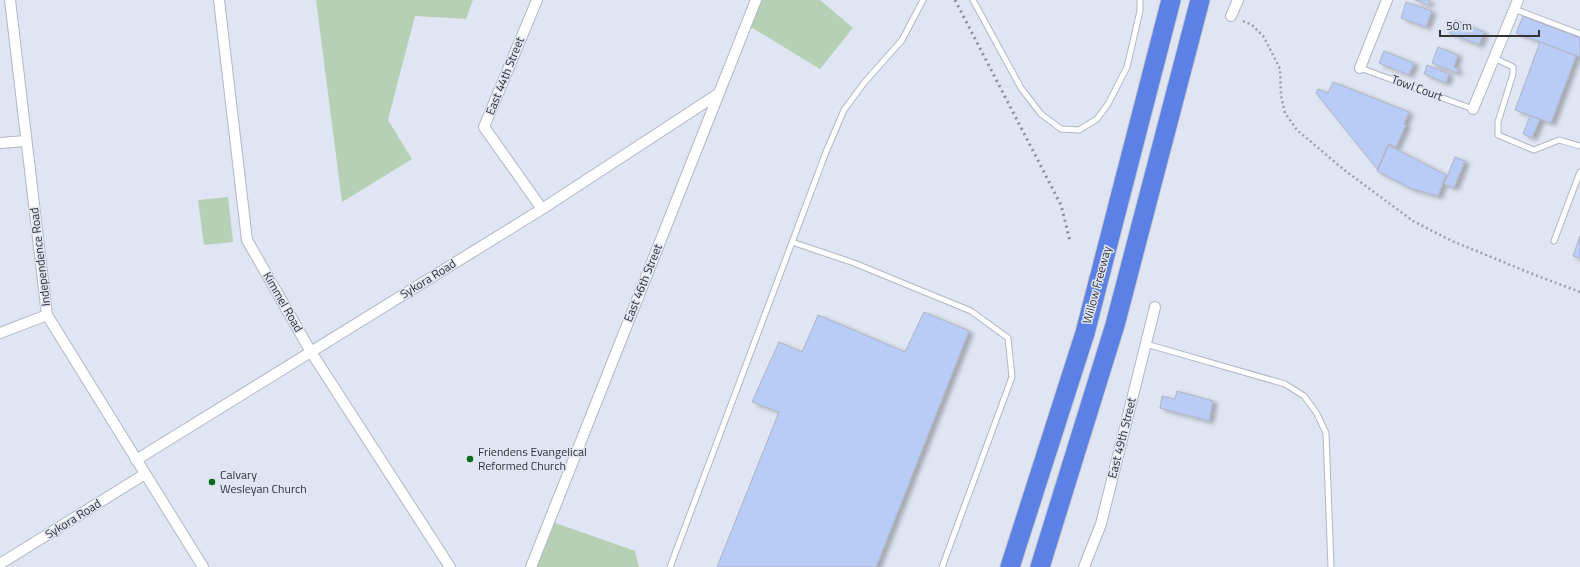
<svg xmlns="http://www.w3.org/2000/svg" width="1580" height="567" font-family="'Titillium Web',sans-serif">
<defs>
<filter id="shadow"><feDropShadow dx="4.5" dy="2.5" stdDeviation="2" flood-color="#0004"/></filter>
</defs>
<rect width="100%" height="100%" fill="#dfe5f2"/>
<path fill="#b6d0b5" d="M316 0H473L466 19 415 16 388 120 412 159 342 202Z
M756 0H820L853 28 820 69 746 24Z
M228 197 233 242 204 245 198 200Z
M550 521 635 551 639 567H531Z"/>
<path fill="#b9ccf7" stroke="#afb5c2" filter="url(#shadow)" d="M1415 0H1430L1428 5Z
M1406 2 1432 11 1426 27 1401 18Z
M1523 16 1580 38V57L1516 33Z
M1455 20 1484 32 1479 45 1449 33Z
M1540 42 1576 56 1551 123 1515 110Z
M1438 47 1458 55 1454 67 1458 69 1457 73 1432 63Z
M1384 51 1414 63 1409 75 1379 63Z
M1427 65 1449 74 1446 83 1424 74Z
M1333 82 1409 112 1404 124 1406 125 1396 147 1389 144 1378 170 1316 93 1318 89 1328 93Z
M1530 116 1540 119 1532 138 1523 134Z
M1388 145 1446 175 1438 196 1412 189 1377 171Z
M1455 157 1465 161 1454 188 1444 184Z
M1580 236V258L1573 256Z
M924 312 969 331 876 567H717L779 412 752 402 779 342 802 352 818 315 905 352Z
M1177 391 1213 401 1209 421 1160 408 1162 396 1175 399Z"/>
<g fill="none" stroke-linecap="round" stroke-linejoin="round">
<defs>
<path id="service" d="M973 0 1021 88 1041 114 1061 129 1079 130 1097 119 1108 104 1127 67 1140 11V0
M1514 9 1580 34
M1494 58 1513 67V74L1498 122V135L1534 150 1559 140 1580 146
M1360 68 1473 109
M1554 241 1580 172
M792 242 854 263 971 311 1008 338 1012 377 942 567
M1146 344 1285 384 1304 396 1316 412 1326 433 1331 567
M670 567 826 152 844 110 864 83 902 40 923 0"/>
<path id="minor" d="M10 0 47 315 203 567
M219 0 247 240 311 352 450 567
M537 0 484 127 542 209
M1231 16 1238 0
M1360 68 1387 0
M1473 109 1518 0
M0 143 26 141
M0 333 47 315
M136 460 542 209 718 94
M0 564 145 474
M531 567 756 0
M1084 567 1101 524 1155 307"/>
<path id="motorway" d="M1010 567 1085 333 1171 0
M1040 567 1115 325 1200 0"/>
</defs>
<use href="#service" stroke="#b1b7c4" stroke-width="7"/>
<use href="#minor" stroke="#b1b7c4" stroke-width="12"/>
<use href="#motorway" stroke="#c5c6c7" stroke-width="21"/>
<path stroke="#9a9fa9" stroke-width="2.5" stroke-dasharray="2 3" stroke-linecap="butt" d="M1243 21 1252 25 1264 37 1280 69 1281 96 1285 113 1297 130 1343 169 1413 221 1452 241 1535 275 1580 292"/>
<use href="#service" stroke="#fff" stroke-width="5"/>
<use href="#minor" stroke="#fff" stroke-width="10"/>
<use href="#motorway" stroke="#5c81e6" stroke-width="19"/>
<path stroke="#8a8e97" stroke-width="3" stroke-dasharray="2 4" stroke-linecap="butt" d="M955 0 1061 205 1070 241"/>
</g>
<g fill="#096b17" stroke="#dfe5f2" stroke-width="1.5">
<circle cx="470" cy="459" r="4"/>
<circle cx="212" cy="482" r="4"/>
</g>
<g text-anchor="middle" stroke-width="3" stroke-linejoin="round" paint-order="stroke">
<g font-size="12" fill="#313338" stroke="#dfe5f2">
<text transform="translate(505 76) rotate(-68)" y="4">East 44th Street</text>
<text transform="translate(1417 88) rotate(20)" y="4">Towl Court</text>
<text transform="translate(40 257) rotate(-97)" y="4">Independence Road</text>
<text transform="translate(428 279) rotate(-32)" y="4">Sykora Road</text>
<text transform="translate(643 283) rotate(-68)" y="4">East 46th Street</text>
<text transform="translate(1097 285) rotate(-75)" y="4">Willow Freeway</text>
<text transform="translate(283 302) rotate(60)" y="4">Kimmel Road</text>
<text transform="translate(1122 438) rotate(-76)" y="4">East 49th Street</text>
<text transform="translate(73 519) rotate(-32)" y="4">Sykora Road</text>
</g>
<g font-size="12" fill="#313338" stroke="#dfe5f2" text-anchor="start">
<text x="478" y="456">Friendens Evangelical<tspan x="478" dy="14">Reformed Church</tspan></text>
<text x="220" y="479">Calvary<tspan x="220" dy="14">Wesleyan Church</tspan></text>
</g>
</g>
<path d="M1440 30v6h99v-6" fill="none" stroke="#313338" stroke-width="2"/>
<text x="1446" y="30" font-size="12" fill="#313338" stroke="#dfe5f2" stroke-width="3" paint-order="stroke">50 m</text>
</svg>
